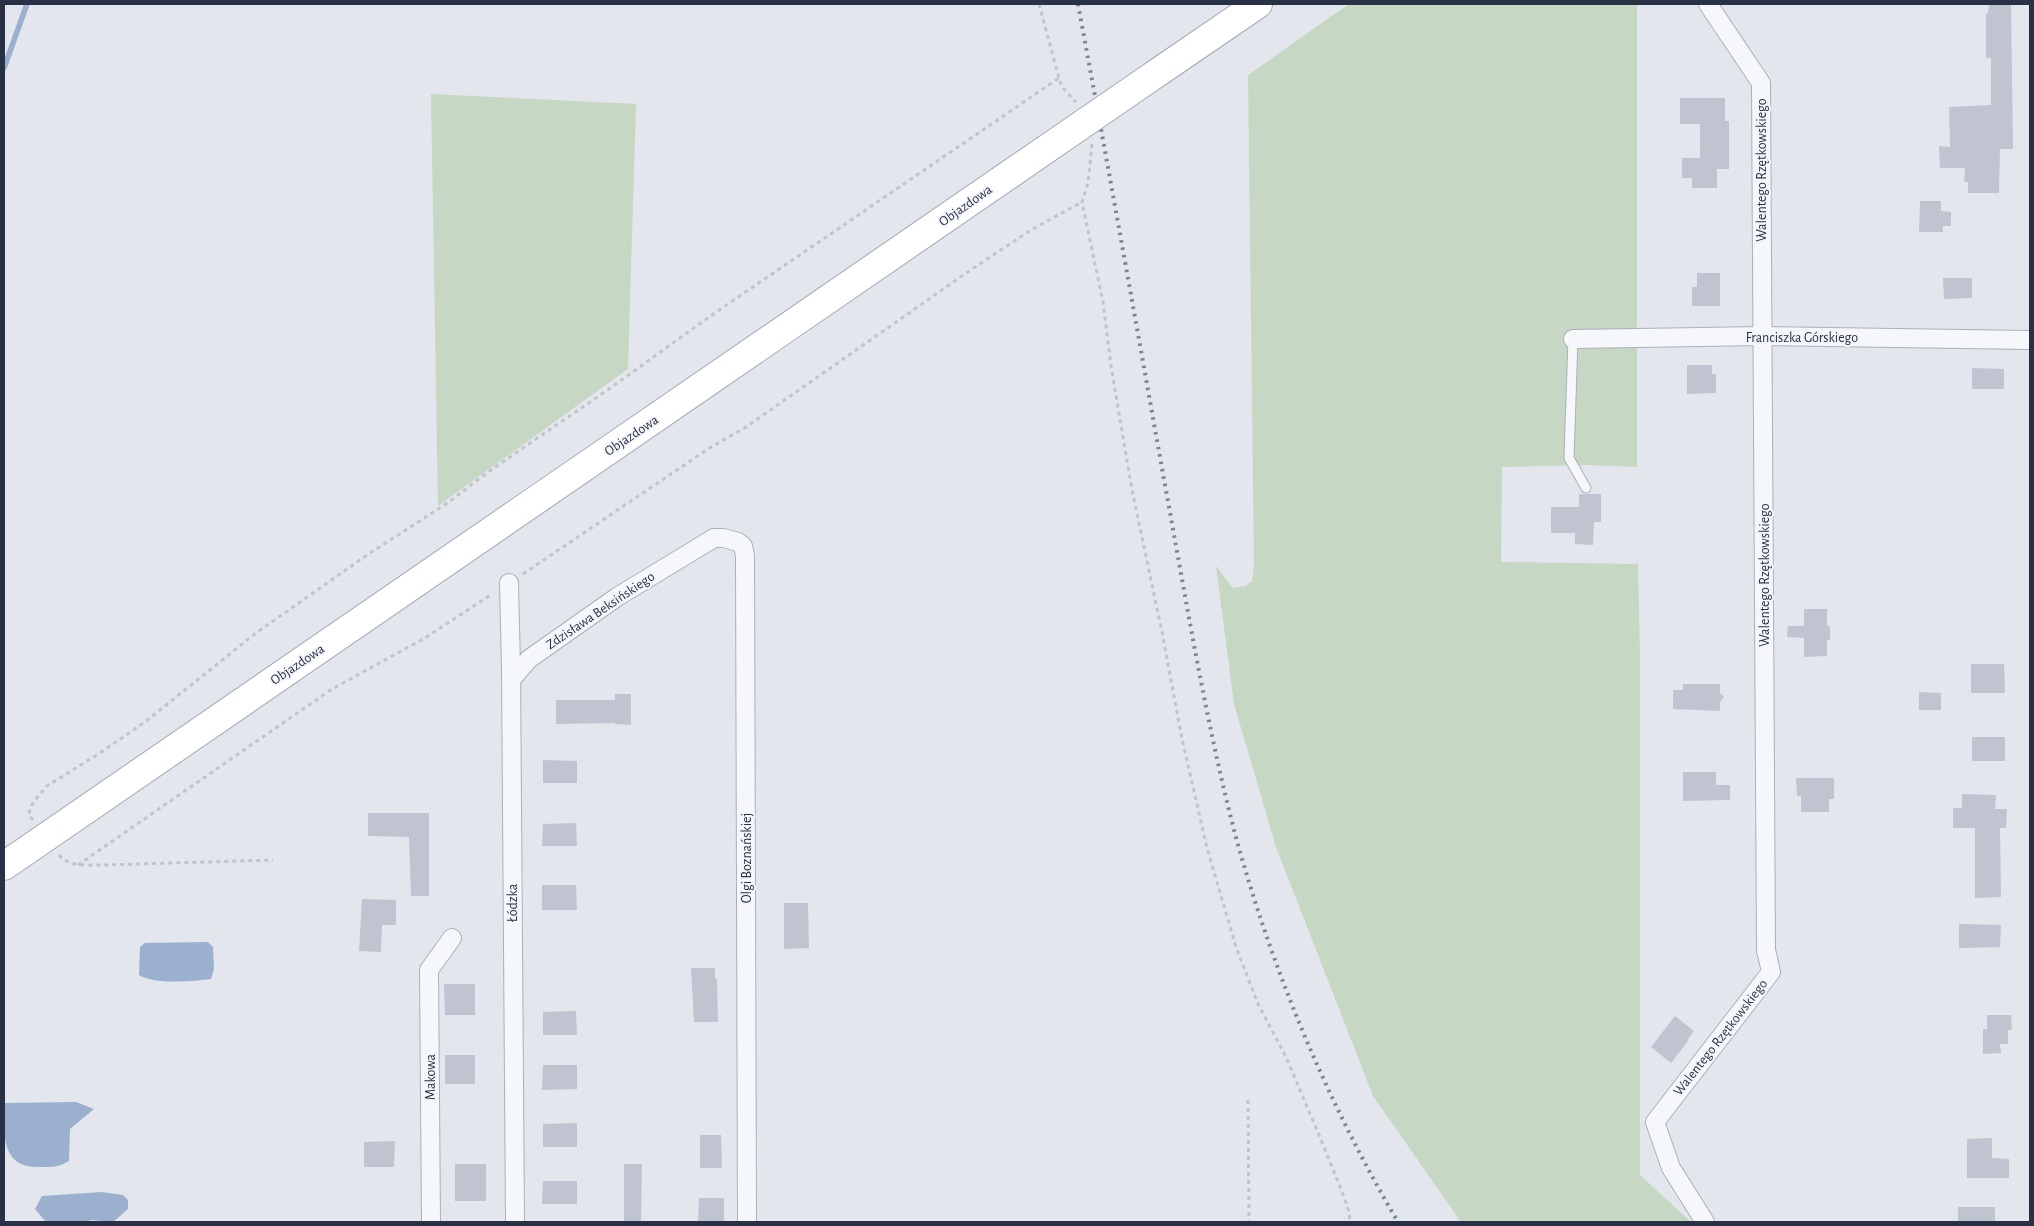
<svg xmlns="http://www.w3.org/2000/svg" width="2034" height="1226" font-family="'Alegreya Sans',sans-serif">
<rect width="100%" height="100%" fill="#e3e6ec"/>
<path fill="#c6d7c3" d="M1349 4H1637V467L1586 465 1502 467 1501 562 1638 564 1640 656V1175L1691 1222H1461L1373 1096 1276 847 1234 704 1216 566 1233 588 1245 586 1252 581 1254 565 1248 75Z
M431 94 636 104 628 369 438 506Z"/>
<path fill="#9bb0cf" d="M208 942 213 947 214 969 211 979C193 981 155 985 139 975L140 947 145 943Z
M76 1102 94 1109 70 1129 69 1161C57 1168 52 1167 39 1167 0 1168 4 1133 4 1103Z
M102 1192 123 1195 128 1200V1209L113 1222 91 1220 87 1222H46L35 1209 42 1196Z"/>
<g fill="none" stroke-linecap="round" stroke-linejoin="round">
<path stroke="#9bb0cf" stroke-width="5.5" d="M4 68 27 4"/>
</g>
<path fill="#bfc4d0" d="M1989 4H2011L2013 149H2000L1999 193H1968V182H1964L1965 168H1940L1939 146 1950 147 1949 107 1991 105V58H1986V13H1988Z
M1680 98H1725V121H1729V169H1717V188H1692V178H1682V158H1700V124H1680Z
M1920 201H1941V211L1951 212V226H1943V232H1919Z
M1697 273H1720V306H1692V287H1697Z
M1943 278H1972V298L1944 299Z
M1687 365H1712V374H1716V393L1687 394Z
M1972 368 2004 369V389H1972Z
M1579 494H1601V522H1594L1593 545 1575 544V533H1551V507H1579Z
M1804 609H1827V626H1830V640H1827V656L1804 657V638L1787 637 1788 626H1804Z
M1971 664H2004L2005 693H1971Z
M1683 684H1720V693L1724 697 1720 702V711L1673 709V690H1683Z
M1919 692 1941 693V710H1919Z
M615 694H631V725L615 724V723L556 724V700H615Z
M1972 737H2005V761H1972Z
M543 760 577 761V783H543Z
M1683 772H1716V785H1730V800L1683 801Z
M1796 778H1834V799H1829V812H1801V796H1797Z
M1962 794 1996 795 1995 809H2007L2006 828H2000L2001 897 1975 898V828H1953V808H1962Z
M368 813H429V896H411L409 837 368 836Z
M576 823 577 846H542L543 824Z
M542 885H576L577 910H542Z
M362 899 396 900V925H382L381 952 359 951Z
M784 903H808L809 948 784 949Z
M1959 924 2001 925 2000 947 1959 948Z
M691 968H715V979H717L718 1022H694Z
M444 984H475V1015H445Z
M576 1011 577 1035H543V1012Z
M1987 1015H2011L2012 1030H2008V1044H2000L2001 1053 1983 1054V1029H1987Z
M1675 1016 1694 1031 1687 1040 1688 1041 1671 1063 1651 1047Z
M445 1055H475V1084H445Z
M543 1065H577V1089L542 1090Z
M577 1123V1147H543V1124Z
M700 1135H721L722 1168H700Z
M1992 1138V1158L2009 1159V1178H1967V1139Z
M395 1141 394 1167H364V1142Z
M455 1164H486V1201H455Z
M624 1164H642L641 1222H624Z
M543 1181H577V1204H542Z
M699 1198H724V1222H698Z
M1958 1207H1995V1222H1958Z"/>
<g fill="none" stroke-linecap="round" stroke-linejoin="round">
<defs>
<path id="service" d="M1573 339 1569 458 1586 488"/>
<path id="minor" d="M1573 339 1763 336 2030 340
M509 583 511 667 515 1222
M511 680 529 659 617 597 714 538H724L738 542 743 546 745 556 747 1222
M431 1222 429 970 452 938
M1705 1222 1671 1168 1655 1122 1771 972 1766 950 1761 83 1708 4"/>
<path id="primary" d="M1157 73 1258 4
M4 866 1045 150"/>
</defs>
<use href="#service" stroke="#abb0ba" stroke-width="11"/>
<use href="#minor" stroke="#abb0ba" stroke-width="20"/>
<use href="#primary" stroke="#a1a8b9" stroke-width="30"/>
<path stroke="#c1c4cb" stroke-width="3" stroke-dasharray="4 4" stroke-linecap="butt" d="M1039 4 1059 78
M1092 144 1088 183 1082 202 1103 302 1111 366 1132 490 1162 632 1182 739 1207 848 1236 947 1258 1004 1286 1057 1322 1142 1344 1197 1349 1212 1350 1222
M523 574 708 449 746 427 972 269 1031 230 1082 202
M33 820 29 815 30 808 35 800 47 786 100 753 145 722 256 633 367 555 449 502 488 472 609 389 709 317 1059 78 1062 87 1076 102
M59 855C68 867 89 865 103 865L273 860
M78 865 332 689 425 638 492 594
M1248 1100 1249 1222"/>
<use href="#service" stroke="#f6f7fa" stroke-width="9"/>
<use href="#minor" stroke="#f6f7fa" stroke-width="18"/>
<use href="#primary" stroke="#fff" stroke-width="28"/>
<path stroke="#7b8397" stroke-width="4" stroke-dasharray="2.5 5" stroke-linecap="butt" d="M1078 4C1107 160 1135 317 1163 474 1185 593 1204 713 1234 830 1271 967 1326 1100 1398 1222"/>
<defs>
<path id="primary-bridge" d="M1045 150 1157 73"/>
</defs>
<use href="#primary-bridge" stroke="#a1a8b9" stroke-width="30" stroke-linecap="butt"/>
<use href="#primary-bridge" stroke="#fff" stroke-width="28"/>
</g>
<g text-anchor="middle" stroke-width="4" stroke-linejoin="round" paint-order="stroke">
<g font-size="14" fill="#293146" stroke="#f3f5f9">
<text transform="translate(1761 170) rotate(-90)" y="5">Walentego Rzętkowskiego</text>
<text transform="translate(965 205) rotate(-35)" y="5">Objazdowa</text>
<text x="1802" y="342">Franciszka Górskiego</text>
<text transform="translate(631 435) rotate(-34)" y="5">Objazdowa</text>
<text transform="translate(1764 575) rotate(-90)" y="5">Walentego Rzętkowskiego</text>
<text transform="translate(600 610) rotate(-34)" y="5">Zdzisława Beksińskiego</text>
<text transform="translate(297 664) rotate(-34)" y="5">Objazdowa</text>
<text transform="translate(746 858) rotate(-90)" y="5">Olgi Boznańskiej</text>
<text transform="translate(512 903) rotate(-90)" y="5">Łódzka</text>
<text transform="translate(1720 1037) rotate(-52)" y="5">Walentego Rzętkowskiego</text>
<text transform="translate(430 1077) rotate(-90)" y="5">Makowa</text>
</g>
</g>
<rect width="2034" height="1226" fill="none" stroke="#293146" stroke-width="10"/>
</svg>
